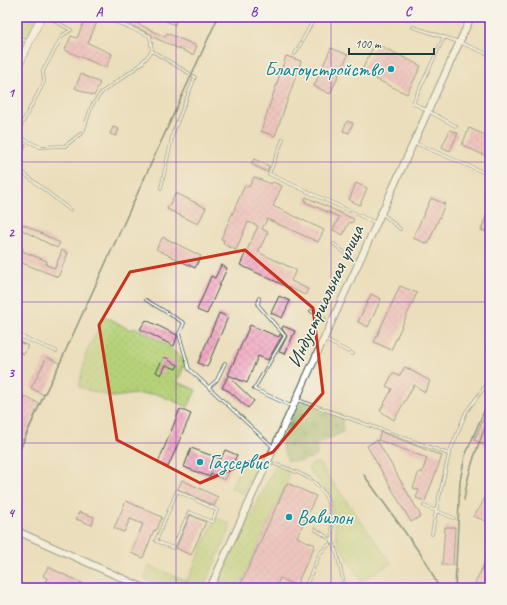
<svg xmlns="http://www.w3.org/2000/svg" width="507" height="605" font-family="Caveat,sans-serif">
<defs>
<pattern id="grass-dots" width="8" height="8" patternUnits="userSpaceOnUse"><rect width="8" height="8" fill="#b6d278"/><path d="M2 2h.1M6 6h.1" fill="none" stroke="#9cb568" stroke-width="1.8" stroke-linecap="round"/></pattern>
<pattern id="forest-firs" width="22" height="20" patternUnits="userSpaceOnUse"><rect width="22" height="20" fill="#90b468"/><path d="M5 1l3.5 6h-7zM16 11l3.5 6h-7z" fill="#759456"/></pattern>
<pattern id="building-cross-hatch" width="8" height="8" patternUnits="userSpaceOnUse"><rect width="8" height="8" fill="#f3a6c4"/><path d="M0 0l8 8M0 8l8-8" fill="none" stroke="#c488a0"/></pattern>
</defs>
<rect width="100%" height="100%" fill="#f7f3e8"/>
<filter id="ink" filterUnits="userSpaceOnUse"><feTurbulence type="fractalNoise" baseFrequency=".025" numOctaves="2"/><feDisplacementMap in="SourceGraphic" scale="8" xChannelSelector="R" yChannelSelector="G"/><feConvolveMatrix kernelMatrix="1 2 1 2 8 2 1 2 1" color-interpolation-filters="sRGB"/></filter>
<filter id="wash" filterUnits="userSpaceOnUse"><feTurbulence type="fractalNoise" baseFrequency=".012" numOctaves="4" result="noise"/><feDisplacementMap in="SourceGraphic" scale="16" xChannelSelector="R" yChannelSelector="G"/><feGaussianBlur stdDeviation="0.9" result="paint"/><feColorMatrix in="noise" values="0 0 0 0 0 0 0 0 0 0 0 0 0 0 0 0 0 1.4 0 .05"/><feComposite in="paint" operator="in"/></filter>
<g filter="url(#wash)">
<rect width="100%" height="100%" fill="#ebdebc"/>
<path fill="url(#grass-dots)" stroke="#6a8856" d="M17 17H37L17 62Z
M105 316 130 330 136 328 164 343 186 362 177 382 196 390 188 407 157 394H136L112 397 79 387 86 353Z
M244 460 256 465 243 494 231 488Z
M277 463 286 466 289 478 239 588H215Z
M319 463 391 563 361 581 337 541 332 505 327 492 308 468 312 464Z
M216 517 229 523 230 529 203 588H163L144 578 150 566 187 581Z"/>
<path fill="url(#forest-firs)" stroke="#58784e" d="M304 401 342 415 343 432 317 444V456L302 461H288L283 449 282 439 296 408Z"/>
<g id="blocks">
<path fill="url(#building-cross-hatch)" d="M86 17H99L88 43 112 54 106 68 65 50 71 36 77 38Z
M112 17H124L165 37 167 33 197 46 193 55 153 37 151 34Z
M157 17H178L175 25Z
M375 43 421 66 407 94 361 72Z
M331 48 348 55 330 94 314 86Z
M286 56 301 61 275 136 261 131Z
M81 74 100 83 94 96 75 88Z
M347 121 353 123 349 133 343 131Z
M113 127 119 129 116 136 110 134Z
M469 128 490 137V158L462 145Z
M450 130 458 133 450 151 442 147Z
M17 142 26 145 24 151 17 148Z
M254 159 269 166 267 172 251 164Z
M254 177 271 184 273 182 282 186 273 206 324 230 318 242 267 219 262 229 268 232 258 252 296 270 291 281 308 289 305 295 240 265 258 226 248 222 236 250 223 244 224 240 221 239 245 185 249 187Z
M356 183 367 188 360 205 349 200Z
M176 193 206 208 198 224 167 209Z
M306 197 354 219 352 223 349 222 343 235 333 230 339 217 305 202Z
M431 198 445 204 428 244 413 238Z
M490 207V233L481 230Z
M23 224 60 243 57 248 20 229Z
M163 237 201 256 195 268 156 249Z
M17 246 23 248 22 251 47 261 46 265 55 268 62 250 68 253 58 277 17 261Z
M221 265 227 268 207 314 197 310 211 276 215 278Z
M400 286 417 293 391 350 374 342Z
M371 294 381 299 368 327 358 322Z
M279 296 290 301 282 318 271 313Z
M219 313 228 317 207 367 198 363Z
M146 320 177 335V337L174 346 140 329Z
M250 325 279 337 280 334 282 336 268 360 258 356 247 383 228 375Z
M283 326 295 331 285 354 279 352 287 336 282 329Z
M17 341 28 346 24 354 17 351Z
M47 357 60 363 44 395 31 388Z
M164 357 169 359 168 360 178 365 176 369 166 365 161 375 156 372Z
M405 367 430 381 425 392 414 385 394 420 380 411 392 389 386 386 393 373 399 376Z
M228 376 254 401 248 408 229 391 222 388Z
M24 396 40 404 23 440 17 437V410Z
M180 409 191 414 168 467 158 463Z
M487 411 490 413V447L474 440Z
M381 432 442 456 425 501 416 498 419 490 413 488 419 472 422 473 427 458 378 440Z
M377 440 421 516 411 522 367 446Z
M191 448 221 459 225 450 237 455 225 480 211 474 210 477 184 467Z
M182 480 218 497 214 506 178 489Z
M287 483 316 496 297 537 315 545 296 586 280 578 276 588H239Z
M490 486V519L486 521 473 516 480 508Z
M126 501 162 517 156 531 154 530 143 558 131 553 143 524 130 519 124 532 114 528Z
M79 512 94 517 92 525 76 519Z
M190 515 206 522 191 555 176 548Z
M445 527H455L453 565H442Z
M490 551V588H473Z
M48 567 82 583 80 588H42L47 578 43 576Z"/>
</g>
</g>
<g filter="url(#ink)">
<use href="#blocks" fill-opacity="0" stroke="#3e5548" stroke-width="1"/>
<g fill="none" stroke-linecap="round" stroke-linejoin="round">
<defs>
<path id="service" d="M108 19 150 36 152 51 195 77 173 133 161 188
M413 27 459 42 490 55
M444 37 413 103 456 126
M17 38 27 41
M295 54 315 17
M17 133 44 82 43 71 63 35 71 30 48 17
M17 136 40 147 65 146 83 132 92 105 102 92 140 65 152 51
M283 139 269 174 376 223
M415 143 490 175
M17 168 70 210
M383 214 400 229
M334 244 358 264
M259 298 258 305 285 336 254 389 291 406
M146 300 184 323 179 334 189 369 273 447
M311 311 331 323
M17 335 56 351
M325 340 353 354
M209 387 217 380 225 363
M298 400 449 454 436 511 432 534
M449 454 466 412 490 380
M269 462C294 471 322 477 329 506 332 517 332 529 333 541L315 529
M177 491 217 510 212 522 189 512 173 548 156 541Z
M424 506 454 518
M307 588V583L320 553 333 541 337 554 345 588"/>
<path id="secondary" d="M17 531 144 588
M210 588 471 17"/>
<path id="primary" d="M17 69 41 17"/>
</defs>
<use href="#service" stroke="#3e5548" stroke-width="3.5"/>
<use href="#secondary" stroke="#3e5548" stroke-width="8"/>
<use href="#primary" stroke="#3e5548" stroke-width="8"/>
<use href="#service" stroke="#fff" stroke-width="2"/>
<use href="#secondary" stroke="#fff" stroke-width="6"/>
<use href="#primary" stroke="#fff" stroke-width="7"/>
<path stroke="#1f3d34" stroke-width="1.5" d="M17 456 44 395 60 363 218 17
M364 475 427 563 439 588
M464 500C468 470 478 444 490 416
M455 588 460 481 465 456 490 397"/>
</g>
</g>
<path d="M0 0H507V605H0ZM245 250 313 308 323 393 273 452 200 483 117 440 99 325 130 272Z" fill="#ebdebc" fill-opacity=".55" fill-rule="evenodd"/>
<path fill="none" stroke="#c8321e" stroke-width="3" stroke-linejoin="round" d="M245 250 313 308 323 393 273 452 200 483 117 440 99 325 130 272Z"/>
<path fill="none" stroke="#7b2cbf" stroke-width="1" stroke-opacity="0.55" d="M176 17V588M331 17V588M17 162H490M17 302H490M17 443H490"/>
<g fill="#0f9aa8" stroke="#f7f3e8" stroke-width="1.5">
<circle cx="391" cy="69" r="4"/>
<circle cx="200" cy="462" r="4"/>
<circle cx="289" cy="517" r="4"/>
</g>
<g text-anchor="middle" stroke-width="3" stroke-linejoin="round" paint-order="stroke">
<g font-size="20" fill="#0d838f" stroke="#f7f3e8" text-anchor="start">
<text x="383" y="76" text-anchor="end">Благоустройство</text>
<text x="208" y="469">Газсервис</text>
<text x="297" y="524">Вавилон</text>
</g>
<g font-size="20" fill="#1f3d34" stroke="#f7f3e8">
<text transform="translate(325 296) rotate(-65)" y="7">Индустриальная улица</text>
</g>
</g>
<rect width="507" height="605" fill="none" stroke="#f7f3e8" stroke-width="44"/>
<path d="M349 48v6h85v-6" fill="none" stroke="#1f3d34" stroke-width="2"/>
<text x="355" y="48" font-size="12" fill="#1f3d34" stroke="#f7f3e8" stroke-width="3" paint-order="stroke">100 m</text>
<rect x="22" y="22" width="463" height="561" fill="none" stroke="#7b2cbf" stroke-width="1.5"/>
<g font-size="13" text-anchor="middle" font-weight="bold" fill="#7b2cbf">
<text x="99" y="16">A</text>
<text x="254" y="16">B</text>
<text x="408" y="16">C</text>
<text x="11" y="97">1</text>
<text x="11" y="237">2</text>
<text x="11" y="377">3</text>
<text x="11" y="517">4</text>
</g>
</svg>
